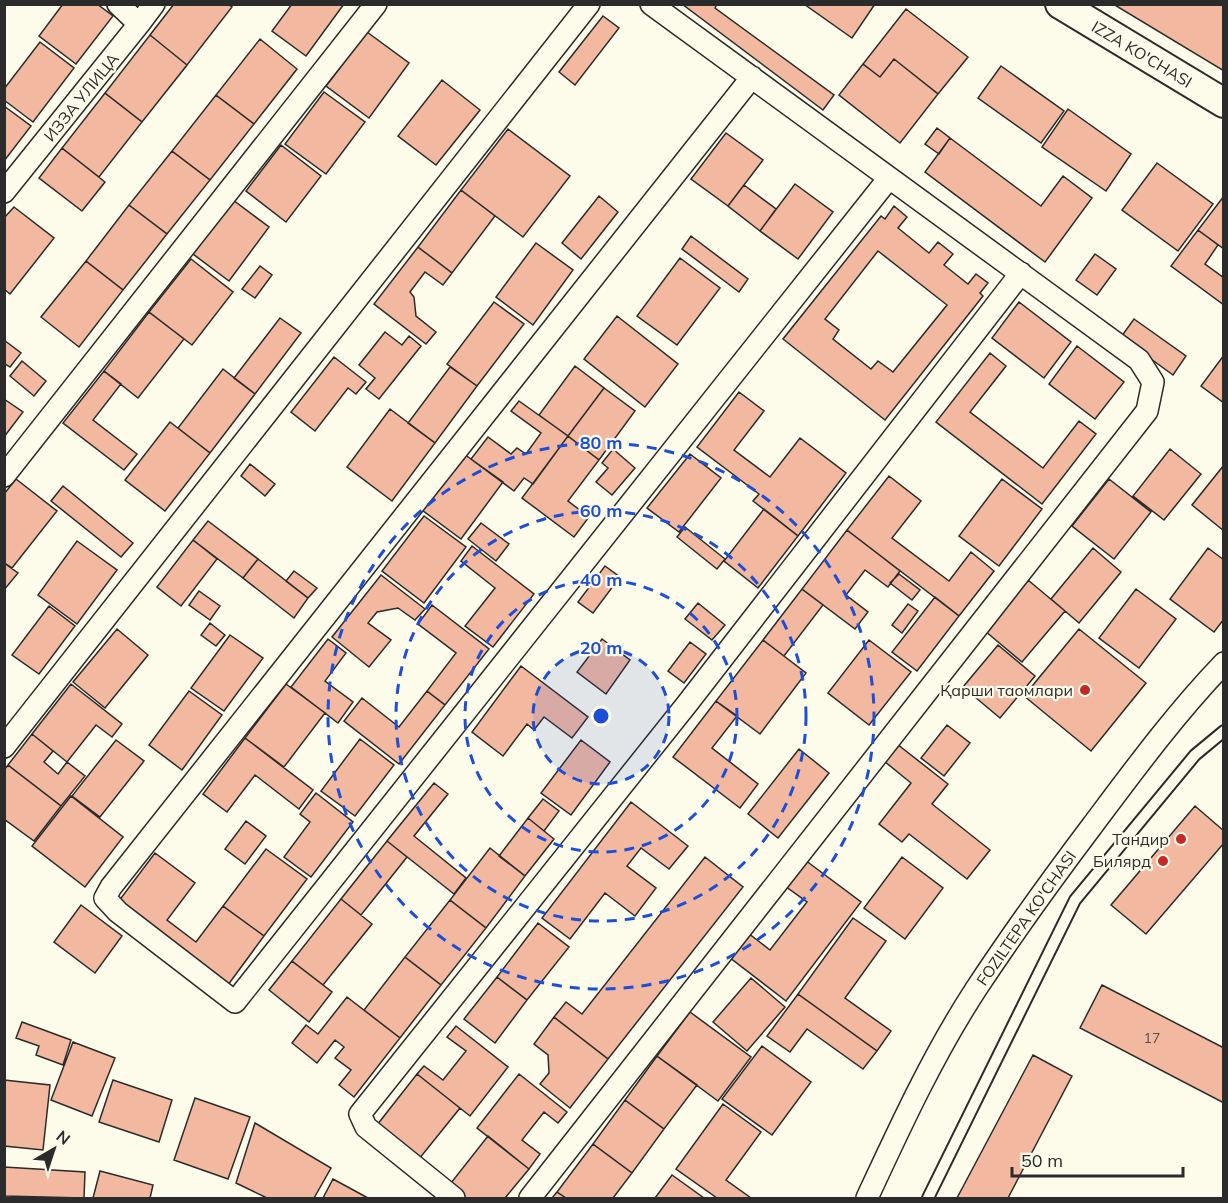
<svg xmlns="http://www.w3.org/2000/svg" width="1228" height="1203" font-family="Mulish,sans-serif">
<rect width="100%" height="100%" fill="#fdfbea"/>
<path fill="#f2b8a0" stroke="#2b2b2b" stroke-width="1.5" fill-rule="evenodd" d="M63 4H97L113 16 76 64 39 36Z
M174 4H228L232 7 187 65 150 35Z
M292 4H344L306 56 272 31Z
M682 4H717L715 8 834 95 823 110Z
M804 4H875L852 38Z
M1113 4H1224V71Z
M906 9 968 57 938 94 894 59 880 77 863 64Z
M603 16 619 28 575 85 559 72Z
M367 32 409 63 369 118 326 86Z
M150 35 187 65 142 122 105 93Z
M260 39 297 69 254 124 216 95Z
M40 42 74 68 33 122 4 100V89Z
M894 59 938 94 900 143 839 95 863 64 880 77Z
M1001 66 1064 111 1041 143 978 98Z
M442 80 480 110 436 165 398 136Z
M324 92 365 122 326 174 285 144Z
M105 93 142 122 99 177 62 148Z
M216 95 254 124 210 180 172 151Z
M4 106 31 126 4 161Z
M1068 109 1131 154 1106 191 1042 147Z
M937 128 950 138 939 154 925 144Z
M508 129 570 176 523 237 461 190Z
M726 133 763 160 728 206 691 179Z
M950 138 1041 206 1063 176 1092 198 1045 262 925 172Z
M281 145 321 176 286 222 246 191Z
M62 148 105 182 82 211 39 178Z
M172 151 210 180 167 234 129 205Z
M1157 163 1213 204 1178 251 1122 210Z
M795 184 833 212 798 259 760 231Z
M744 185 776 209 760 231 728 206Z
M461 190 495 216 452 273 418 247Z
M599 196 618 212 581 259 562 243Z
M1224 196V249L1198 230Z
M233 200 269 227 229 281 193 254Z
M129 205 167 234 123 290 86 261Z
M894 206 907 217 898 228 929 253 938 242 953 254 944 265 968 284 976 274 988 283 980 293 983 296 885 420 783 339 881 216 885 219ZM878 251 947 305 893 372 878 361 871 369 833 339 839 330 825 319Z
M14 207 54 238 10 294 4 289V218Z
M1198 230 1218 245 1205 264 1224 278V305L1171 266Z
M691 236 748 279 739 292 682 249Z
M536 243 573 270 533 325 496 297Z
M418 247 452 273 443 285 425 272 410 292 414 297 416 316 436 332 426 344 374 304Z
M1095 254 1116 269 1097 295 1076 280Z
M680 258 720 288 677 345 637 316Z
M191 259 233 292 192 345 149 312Z
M86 261 123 290 79 347 41 317Z
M260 266 272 275 255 298 242 289Z
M494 302 524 324 477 386 447 364Z
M1019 302 1071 342 1044 378 992 338Z
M149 312 184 339 138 398 104 371Z
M617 316 678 364 645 407 584 359Z
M280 318 301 333 255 394 234 378Z
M1134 319 1186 356 1173 375 1121 337Z
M385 332 402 345 409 336 421 346 379 399 366 389 375 378 359 365Z
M4 340 21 353 10 367 4 363Z
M1077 346 1124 382 1095 419 1049 384Z
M990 353 1006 366 970 412 1043 468 1079 421 1096 434 1042 504 936 422Z
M1224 355V403L1201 386Z
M334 357 366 382 356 394 348 388 315 431 291 412Z
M22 361 46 381 34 396 10 376Z
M575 366 604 388 568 436 539 415Z
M450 367 477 386 435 443 408 423Z
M223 369 255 394 210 453 178 428Z
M104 371 121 384 93 420 137 454 124 470 63 423Z
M604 388 635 411 599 460 568 436Z
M739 392 764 411 734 450 770 477 800 438 846 473 798 536 753 501 759 494 697 447Z
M4 399 23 412 4 437Z
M519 401 568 436 533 484 524 478 514 491 471 459 488 437 511 454 517 448 526 454 541 433 511 411Z
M390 409 435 443 392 501 347 467Z
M170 422 210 453 165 511 125 480Z
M568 436 599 460 568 501 589 517 574 537 522 498Z
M613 449 635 468 612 495 596 482 608 468 602 463Z
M1170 449 1201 474 1164 520 1133 496Z
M464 454 503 482 461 539 422 510Z
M690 454 721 478 679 532 647 508Z
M250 464 275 484 265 496 241 476Z
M1224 465V531L1192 505Z
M889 476 921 501 892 538 949 581 971 552 994 571 959 616 847 530Z
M16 479 57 511 12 568 4 563V494Z
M1002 479 1042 509 999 566 959 536Z
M1109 479 1151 512 1114 559 1072 526Z
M63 486 133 543 121 557 51 501Z
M764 509 798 536 758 588 724 561Z
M424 516 466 547 424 603 382 571Z
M208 521 258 559 243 578 193 540Z
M481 523 509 544 496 561 468 539Z
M685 527 725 559 717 569 677 537Z
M847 530 900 571 888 587 865 570 846 595 868 612 855 629 802 589Z
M193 540 217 559 181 606 157 587Z
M77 541 117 570 77 624 38 595Z
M472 546 534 594 493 647 465 626 495 588 461 561Z
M1093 548 1121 572 1079 623 1051 599Z
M1208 548 1224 560V619L1214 632 1170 599Z
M258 559 308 598 294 618 243 578Z
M4 563 18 573 4 590Z
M605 566 620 577 593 613 578 602Z
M294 571 317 588 308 598 286 581Z
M899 574 920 590 912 600 890 583Z
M381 575 425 609 415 620 398 608 377 612 368 623 391 640 369 667 332 637Z
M1028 580 1065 611 1022 662 985 631Z
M802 589 823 605 784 656 763 640Z
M1136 589 1176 619 1139 668 1099 638Z
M199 591 220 606 210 620 189 605Z
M935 597 959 616 917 671 892 652Z
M698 603 725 625 712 640 685 619Z
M908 604 918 611 902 633 892 625Z
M432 605 489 649 445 705 427 691 456 653 418 624Z
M49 606 75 626 39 674 12 655Z
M210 623 225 635 216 646 201 635Z
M117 629 148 655 105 708 73 682Z
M1079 629 1146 683 1091 751 1024 696Z
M230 635 263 658 224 711 191 688Z
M328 639 346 653 325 681 353 702 338 723 291 687Z
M602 639 630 660 606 694 577 672Z
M763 640 806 673 760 734 716 701Z
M869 640 911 672 869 725 828 693Z
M690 642 706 654 684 683 668 671Z
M998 645 1035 676 1000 718 963 687Z
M521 666 588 717 572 738 544 717 534 730 527 724 503 756 472 732Z
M71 684 122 724 112 737 96 725 67 762 32 734Z
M286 684 325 713 284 767 245 738Z
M189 691 222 715 182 770 149 745Z
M427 691 445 705 399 764 344 721 362 698 399 727Z
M716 701 737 716 712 748 758 784 740 808 673 757Z
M947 725 970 743 944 776 921 758Z
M32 734 53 751 44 762 58 774 67 762 85 776 61 806 8 765Z
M245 738 313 790 299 809 255 775 227 812 203 794Z
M360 739 394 765 355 816 321 791Z
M116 740 144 761 100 817 72 796Z
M581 740 610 762 571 815 541 793Z
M897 744 948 784 932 804 990 850 967 879 909 834 902 842 879 824 911 783 884 761Z
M799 749 829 773 778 838 748 814Z
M8 765 61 806 34 841 4 819V770Z
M434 783 448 794 414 836 466 878 454 894 387 841Z
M316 793 353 822 311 877 284 857 310 822 300 814Z
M71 796 123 837 85 887 32 846Z
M543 799 559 811 544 831 528 818Z
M631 802 688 846 669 869 641 848 627 866 656 888 635 916 605 893 570 939 542 918Z
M1195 806 1224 831V843L1146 934 1111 905Z
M528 818 554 839 525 876 499 856Z
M246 821 266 836 245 864 225 849Z
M387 841 407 857 361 915 341 899Z
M490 848 525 876 486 928 450 900Z
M266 849 307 879 264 936 223 906Z
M155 853 195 883 167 920 196 942 223 906 264 936 225 989 115 906Z
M705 857 743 887 608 1059 554 1017 566 1002 582 1014Z
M902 857 943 888 905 939 864 908Z
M805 860 861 902 786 1001 729 957 748 933 770 950 807 902 785 886Z
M341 899 372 924 323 985 292 961Z
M450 900 486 928 441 985 405 957Z
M81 905 122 936 95 973 54 942Z
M853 918 886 941 845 998 891 1031 877 1051 798 994Z
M538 923 569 947 527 1000 497 977Z
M405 957 441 985 400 1038 364 1010Z
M292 961 332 992 309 1022 269 990Z
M497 977 527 1000 495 1043 464 1019Z
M751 978 785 1007 747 1051 713 1022Z
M1102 985 1224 1048V1103L1080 1028Z
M798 994 877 1051 863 1069 807 1029 790 1052 767 1036Z
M347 997 400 1038 354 1097 339 1085 351 1070 335 1058 344 1047 335 1040 317 1063 292 1043 306 1025 318 1034Z
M690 1012 751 1057 718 1101 657 1056Z
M554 1017 608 1059 570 1108 540 1084 549 1073 548 1055 534 1044Z
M22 1022 71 1040 63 1065 36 1055 39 1046 16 1038Z
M456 1026 508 1067 470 1116 417 1074 424 1066 443 1080 466 1051 447 1037Z
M73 1042 115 1058 92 1116 51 1100Z
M762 1046 811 1082 772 1135 722 1099Z
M1033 1055 1072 1076 1008 1198H957Z
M657 1056 697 1085 664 1129 625 1100Z
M417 1074 460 1108 419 1159 377 1125Z
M519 1074 567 1112 558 1123 544 1112 522 1140 540 1154 529 1169 477 1128Z
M4 1080 50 1085 43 1150 4 1146Z
M113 1080 172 1100 159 1142 99 1122Z
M195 1098 250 1117 228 1179 174 1160Z
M625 1100 664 1129 632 1173 593 1144Z
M723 1104 761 1132 726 1180 751 1198H717L676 1169Z
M255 1123 331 1168 314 1198H267L236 1183Z
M488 1136 529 1169 505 1198H460L447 1188Z
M593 1144 632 1173 613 1198H566L557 1192Z
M4 1167 85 1172 84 1198 4 1196Z
M100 1171 153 1185 150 1198H93Z
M672 1175 704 1198H655Z
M333 1179 368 1198H323Z
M557 1192 566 1198H552Z"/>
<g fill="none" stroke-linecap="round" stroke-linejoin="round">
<defs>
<path id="lane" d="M928 1198 1075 900 1195 755 1224 731"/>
<path id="street" d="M139 24 154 4
M752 77 111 887 105 898 118 912 235 1002 889 178
M4 192 139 24 118 4
M4 476 376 4
M4 747 589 4
M454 1198 366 1127 360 1114 687 704 1021 273
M530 1198 1147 411 1153 382 1139 360 651 4
M867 1198C900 1127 933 1055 976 989 1013 933 1052 879 1092 826 1134 770 1175 714 1224 663"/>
<path id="secondary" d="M1060 4 1224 103"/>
</defs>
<use href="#lane" stroke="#2b2b2b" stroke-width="14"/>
<use href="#street" stroke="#2b2b2b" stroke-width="24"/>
<use href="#secondary" stroke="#2b2b2b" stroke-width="32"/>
<use href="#lane" stroke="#fdfbea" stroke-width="10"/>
<use href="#street" stroke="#fdfbea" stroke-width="21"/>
<use href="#secondary" stroke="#fdfbea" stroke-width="28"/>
</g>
<circle cx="601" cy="716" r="68" fill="#1d4ed8" fill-opacity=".12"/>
<g fill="none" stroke="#1d4ed8" stroke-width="3" stroke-dasharray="10 8">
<circle cx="601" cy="716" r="68"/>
<circle cx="601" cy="716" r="136"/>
<circle cx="601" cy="716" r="205"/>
<circle cx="601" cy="716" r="273"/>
</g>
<g fill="#c62828" stroke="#fdfbea" stroke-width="2">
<circle cx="1085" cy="690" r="6"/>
<circle cx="1181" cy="839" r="6"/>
<circle cx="1163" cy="861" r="6"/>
</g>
<g text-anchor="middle" stroke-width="4.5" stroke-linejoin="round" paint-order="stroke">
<g font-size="14" fill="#5d4e48">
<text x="1152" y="1043">17</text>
</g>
<g font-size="16" fill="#2b2b2b" stroke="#fdfbea">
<text transform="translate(1142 54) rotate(31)" y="6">IZZA KO'CHASI</text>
<text transform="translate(81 97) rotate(-51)" y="6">ИЗЗА УЛИЦА</text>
<text transform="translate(1026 918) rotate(-55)" y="6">FOZILTEPA KO'CHASI</text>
</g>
<g font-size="16" fill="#2b2b2b" stroke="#fdfbea" text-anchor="end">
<text x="1073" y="696">Қарши таомлари</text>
<text x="1169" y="845">Тандир</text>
<text x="1151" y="867">Билярд</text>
</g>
</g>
<circle cx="601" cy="716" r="9" fill="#1d4ed8" stroke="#fdfbea" stroke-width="3"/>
<g font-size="18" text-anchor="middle" font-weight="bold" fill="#1d4ed8" stroke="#fdfbea" stroke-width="4.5" stroke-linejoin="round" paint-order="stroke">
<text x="601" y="449">80 m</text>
<text x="601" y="517">60 m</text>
<text x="601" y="586">40 m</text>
<text x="601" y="654">20 m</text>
</g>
<rect width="1228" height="1203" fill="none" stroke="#2b2b2b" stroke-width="12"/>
<g transform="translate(54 1149) rotate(39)" stroke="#fdfbea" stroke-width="4.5" paint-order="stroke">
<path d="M0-4.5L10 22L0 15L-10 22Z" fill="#2b2b2b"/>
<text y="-9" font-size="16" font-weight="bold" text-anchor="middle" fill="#2b2b2b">N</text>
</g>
<path d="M1012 1167v9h171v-9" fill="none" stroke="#2b2b2b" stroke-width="3"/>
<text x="1021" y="1167" font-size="18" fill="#2b2b2b" stroke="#fdfbea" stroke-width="4.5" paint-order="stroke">50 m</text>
</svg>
